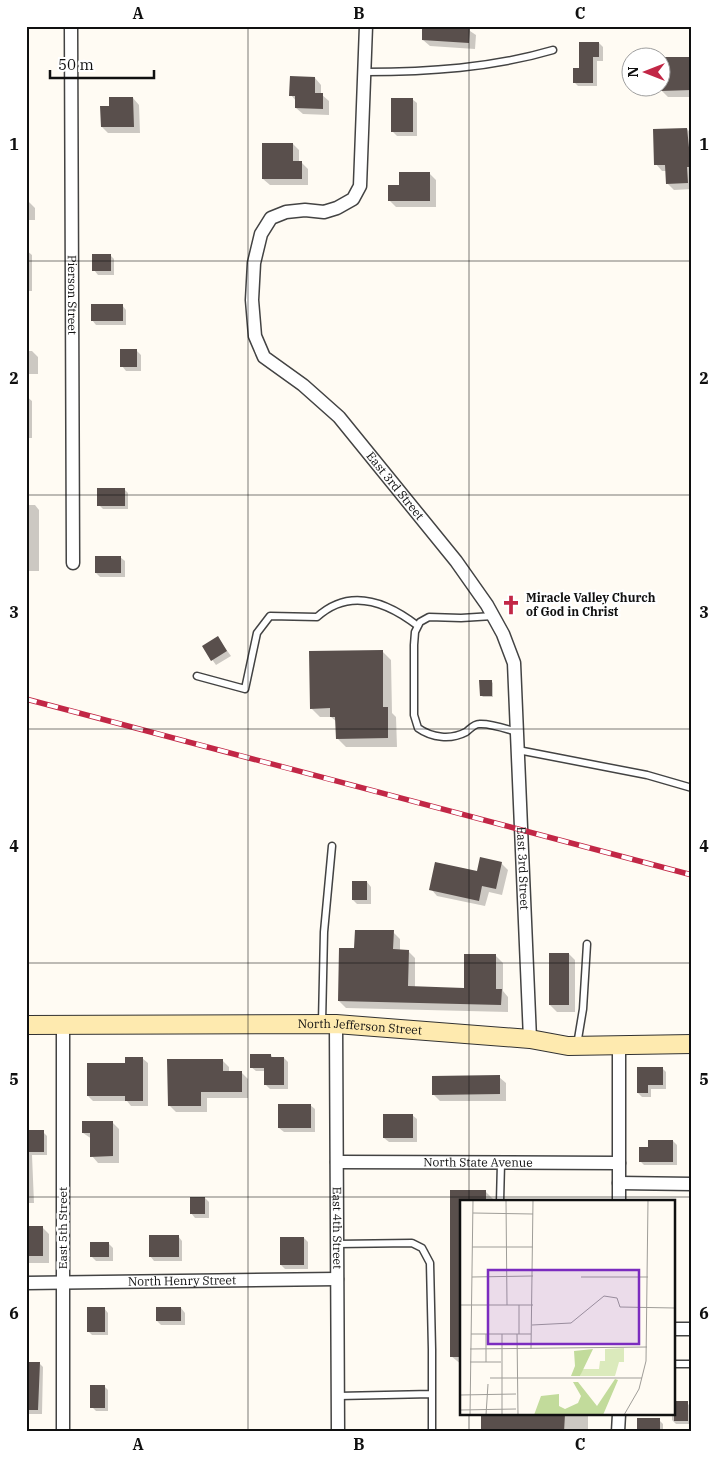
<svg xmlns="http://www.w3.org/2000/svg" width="718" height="1458" font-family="'IBM Plex Serif',serif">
<rect width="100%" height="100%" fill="#fffbf3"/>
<path fill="#0003" d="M467 26V29L476 35 475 49 430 46 423 40 437 26Z
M599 43 603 47V61H597V86H578L574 82Z
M692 58V97H668L661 90Z
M315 78 321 85V94L329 101V115L303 114 296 108V101L291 95Z
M133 98 139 105 140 133H108L102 127 110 107Z
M412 99 417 103V136H397L393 132Z
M26 100 29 103 28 140H26Z
M687 129 692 134V189L674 190 667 183V171H662L656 164Z
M293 144 299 150V163H302L308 169V185H270L263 179Z
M429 173 436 180V207H396L389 200Z
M26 201H28L35 208V220H26Z
M26 250 32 255V291H28V351H32L38 357V374H26Z
M110 255 114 259V275H98L94 270Z
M122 305 126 310V325H96L92 320Z
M136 350 141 355V371H126L122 366Z
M26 396 32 401V438H26Z
M124 489 128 493V509H103L99 505Z
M26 505H35L39 510V571H26Z
M120 557 125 561V577H100L96 573Z
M218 638 231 656 216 665 203 647Z
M382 651 391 660 392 713 396 717 397 747H346L337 738V722L331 717H320L311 708Z
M491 681 493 683V697H483L481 695Z
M501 863 508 870 502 895 489 892 485 906 437 896 431 889Z
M367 882 371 887V904H357L353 900Z
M393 932 400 939V951H408L415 958V988L465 989 496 956 503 963V991L508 997V1012L346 1008 339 1001 356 949Z
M569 954 575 960V1012H557L550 1005Z
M271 1055 273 1058H284L288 1062V1089H270L265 1084V1071H256L251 1067Z
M142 1058 148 1063V1106H131L127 1101H93L88 1096 126 1064Z
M222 1060 229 1067V1072H241L248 1079V1098H207V1112H176L169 1105Z
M662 1068 666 1072V1089H651V1097H642L638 1093Z
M499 1077 506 1083V1101H440L433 1094Z
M310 1105 315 1109V1132H284L279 1128Z
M412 1115 417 1119V1142H389L384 1138Z
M112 1122 119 1129V1163H98L92 1156V1139L83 1133Z
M43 1132 47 1136V1155H32L34 1203H26V1138Z
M673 1141 677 1145V1165H644L640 1161Z
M452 1191H485L494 1200V1202H462V1365L451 1356Z
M205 1198 209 1202V1218H195L191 1213Z
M26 1227H42L49 1234V1263H26Z
M178 1236 182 1241V1261H154L150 1256Z
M304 1238 308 1242V1269H285L281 1265Z
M109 1244 113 1248V1261H96L92 1257Z
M104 1308 108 1313V1335H92L88 1331Z
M181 1308 185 1313V1325H161L157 1321Z
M26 1363H39L43 1367 42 1414H26Z
M104 1386 108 1390V1411H96L92 1407Z
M687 1403 691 1407V1424H676L672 1420V1414H674Z
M483 1414H588V1431L483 1432Z
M659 1420 663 1424V1432H638Z"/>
<path fill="#594f4c" d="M422 26 470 27 469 43 422 40Z
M579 42H599V57H593V83H573V68H579Z
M660 57H692V90L660 91Z
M290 76 315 77V93H323V109L295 108V96H289Z
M109 97H133L134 127H101L100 106H109Z
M391 98H413V132H391Z
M687 128 691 167H687L688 183 666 184 665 165H654L653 129Z
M262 143H293V161H302V179H262Z
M399 172H430V201H388V185H399Z
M92 254H111V271H92Z
M91 304H123V321H91Z
M120 349H137V367H120Z
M97 488H125V506H97Z
M95 556H121V573H95Z
M218 636 227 651 211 661 202 646Z
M383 650V707H388V738L336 739 335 717H330V708L310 709 309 651Z
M479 680H492V696H480Z
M480 857 502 862 496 889 482 886 479 901 429 890 435 862 477 871Z
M352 881H367V900H352Z
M355 930H394L393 949 409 950 408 986 464 988V954H496V989H502L501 1005 338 1001 339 948H354Z
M549 953H569V1005H549Z
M250 1054H271V1057H284V1085H264V1068H250Z
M125 1057H143V1101H125V1096H87V1063H125Z
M167 1059H223V1071H242V1092H201V1106H168Z
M637 1067H663V1085H648V1093H637Z
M500 1075V1094L432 1095V1076Z
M278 1104H311V1128H278Z
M383 1114H413V1138H383Z
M82 1121H113V1156L90 1157V1133H82Z
M29 1130H44V1152H26V1137H29Z
M648 1140H673V1162H639V1147H648Z
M450 1190H486V1202H462V1357H450Z
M190 1197H205V1214H190Z
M26 1226H43V1256H26Z
M149 1235H179V1257H149Z
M280 1237H304V1265H280Z
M90 1242H109V1257H90Z
M87 1307H105V1332H87Z
M156 1307H181V1321H156Z
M26 1362H40L38 1410H26Z
M90 1385H105V1408H90Z
M674 1401H688V1421H674Z
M481 1414H565L564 1432H481Z
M637 1418H660V1432H637Z"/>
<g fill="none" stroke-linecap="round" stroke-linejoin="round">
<defs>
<path id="lane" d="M365 72C428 72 492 68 553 50
M493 616 461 618 429 617 420 622 415 632 414 645V715L418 728C432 738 451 740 466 732 470 729 474 724 479 724 491 723 506 729 517 732
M197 676 245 689 257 633 270 616 317 617C350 587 387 602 418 626
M518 750 647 775 692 788
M322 1023 324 932 332 846
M577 1045 583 1009 587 944
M500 1202 501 1163
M337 1244 412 1243 422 1248 430 1263 432 1349V1432
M674 1364H692
M338 1396 432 1394"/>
<g id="street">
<path id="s1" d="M71 26 73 563"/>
<path id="s2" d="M366 26 360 186 353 199 337 208 324 212 305 210 286 212 271 218 261 234 254 263 252 300 255 336 264 357 303 385 339 417 456 561 487 605 503 634 514 663 530 1039"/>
<path d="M63 1024V1432"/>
<path id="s3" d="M336 1024 338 1432"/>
<path id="s4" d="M337 1162 619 1163"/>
<path d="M619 1183 692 1184"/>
<path d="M619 1202V1046"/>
<path id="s5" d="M26 1283 337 1279"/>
<path d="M674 1329H692"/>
<path d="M618 1432 619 1414"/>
</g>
<g id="secondary">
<path id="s6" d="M26 1025 336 1024 530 1039 568 1046 692 1044"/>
</g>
</defs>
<use href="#lane" stroke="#434343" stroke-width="9"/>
<use href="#street" stroke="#434343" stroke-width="15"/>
<use href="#secondary" stroke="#323232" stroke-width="20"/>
<use href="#lane" stroke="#fff" stroke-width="6"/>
<use href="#street" stroke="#fff" stroke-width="12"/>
<use href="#secondary" stroke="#feeaaf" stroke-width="18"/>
<defs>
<path id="rail" d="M26 699 692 875"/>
</defs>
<use href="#rail" stroke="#c22746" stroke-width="5.5"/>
<use href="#rail" stroke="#fff" stroke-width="4" stroke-dasharray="11" stroke-linecap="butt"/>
</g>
<path fill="none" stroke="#101010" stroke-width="1" stroke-opacity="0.55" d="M248 26V1432M469 26V1202M26 261H692M26 495H692M26 729H692M26 963H692M26 1197H692M469 1414V1432"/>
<defs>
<symbol id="church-bare" viewBox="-9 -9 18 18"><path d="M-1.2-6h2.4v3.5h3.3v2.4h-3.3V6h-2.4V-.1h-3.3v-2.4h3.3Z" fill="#c22746" stroke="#fff" stroke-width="2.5" paint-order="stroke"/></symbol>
</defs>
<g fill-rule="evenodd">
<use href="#church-bare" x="497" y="591" width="28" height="28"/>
</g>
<g text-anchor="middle" stroke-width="5" stroke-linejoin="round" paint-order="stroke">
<g font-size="12" fill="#101010" stroke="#fff">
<text dy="4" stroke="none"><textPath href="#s1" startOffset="269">Pierson Street</textPath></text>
<text dy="4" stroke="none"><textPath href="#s2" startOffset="591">East 3rd Street</textPath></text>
<text dy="4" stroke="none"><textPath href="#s2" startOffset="1011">East 3rd Street</textPath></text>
<text dy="4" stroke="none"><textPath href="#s6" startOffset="334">North Jefferson Street</textPath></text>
<text dy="4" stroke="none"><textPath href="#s4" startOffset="141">North State Avenue</textPath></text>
<text transform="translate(63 1228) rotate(-90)" y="4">East 5th Street</text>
<text dy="4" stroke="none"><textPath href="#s3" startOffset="204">East 4th Street</textPath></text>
<text dy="4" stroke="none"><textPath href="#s5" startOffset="156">North Henry Street</textPath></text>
</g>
<g font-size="12" font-weight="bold" fill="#101010" stroke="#fff" text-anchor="start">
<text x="526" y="602">Miracle Valley Church<tspan x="526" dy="14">of God in Christ</tspan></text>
</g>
</g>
<g transform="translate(460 1200)">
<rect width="215" height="215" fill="#fffbf3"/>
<path d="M164 148V162H159L155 176H120L122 169H139L140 161H145V149Z" fill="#dbeabc"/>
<path d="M133 149 120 176H111L115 166 114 151ZM155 179 158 180 143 215H74L81 196 99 194V206L105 209 118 203 121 196 113 182H118L137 206Z" fill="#c2db9b"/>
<path fill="none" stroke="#9f9d98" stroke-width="1" d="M46 0 47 105M13 13 73 14M12 47H73M12 77 73 76M121 77H188M0 105H73M72 125 111 123 144 96 157 98 160 107 215 108M11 134H71M42 134V215M57 134 58 215M59 134V105M10 149 187 147M71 149 73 0M10 162H41M26 162V134M30 178H182M0 195 56 194M0 210 56 209M10 215 13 0M26 215 28 184M164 215 179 189 186 161 188 0"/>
<path fill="#7b2cbf" fill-opacity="0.15" stroke="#7b2cbf" stroke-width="2.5" d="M28 70H179V144H28Z"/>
<rect width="215" height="215" fill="none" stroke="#101010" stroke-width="2.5"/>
</g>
<rect width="718" height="1458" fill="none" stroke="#ffffff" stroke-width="55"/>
<g transform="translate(646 72) rotate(270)"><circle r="24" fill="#ffffff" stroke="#9f9f9f"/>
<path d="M0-4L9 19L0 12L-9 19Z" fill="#c22746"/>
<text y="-8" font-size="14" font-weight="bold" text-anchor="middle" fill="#101010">N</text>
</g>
<path d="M50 70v8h104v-8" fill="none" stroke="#101010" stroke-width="2.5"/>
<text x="58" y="70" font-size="15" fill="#101010" stroke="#ffffff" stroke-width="4" paint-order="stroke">50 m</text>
<rect x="28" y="28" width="662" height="1402" fill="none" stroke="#101010" stroke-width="2"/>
<g font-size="16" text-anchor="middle" font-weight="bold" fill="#101010">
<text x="138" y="19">A</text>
<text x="359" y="19">B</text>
<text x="580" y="19">C</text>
<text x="14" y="150">1</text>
<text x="704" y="150">1</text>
<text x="14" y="384">2</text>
<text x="704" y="384">2</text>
<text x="14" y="618">3</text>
<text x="704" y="618">3</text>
<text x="14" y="852">4</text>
<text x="704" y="852">4</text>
<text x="14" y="1085">5</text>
<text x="704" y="1085">5</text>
<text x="14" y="1319">6</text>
<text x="704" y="1319">6</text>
<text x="138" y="1450">A</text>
<text x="359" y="1450">B</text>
<text x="580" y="1450">C</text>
</g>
</svg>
